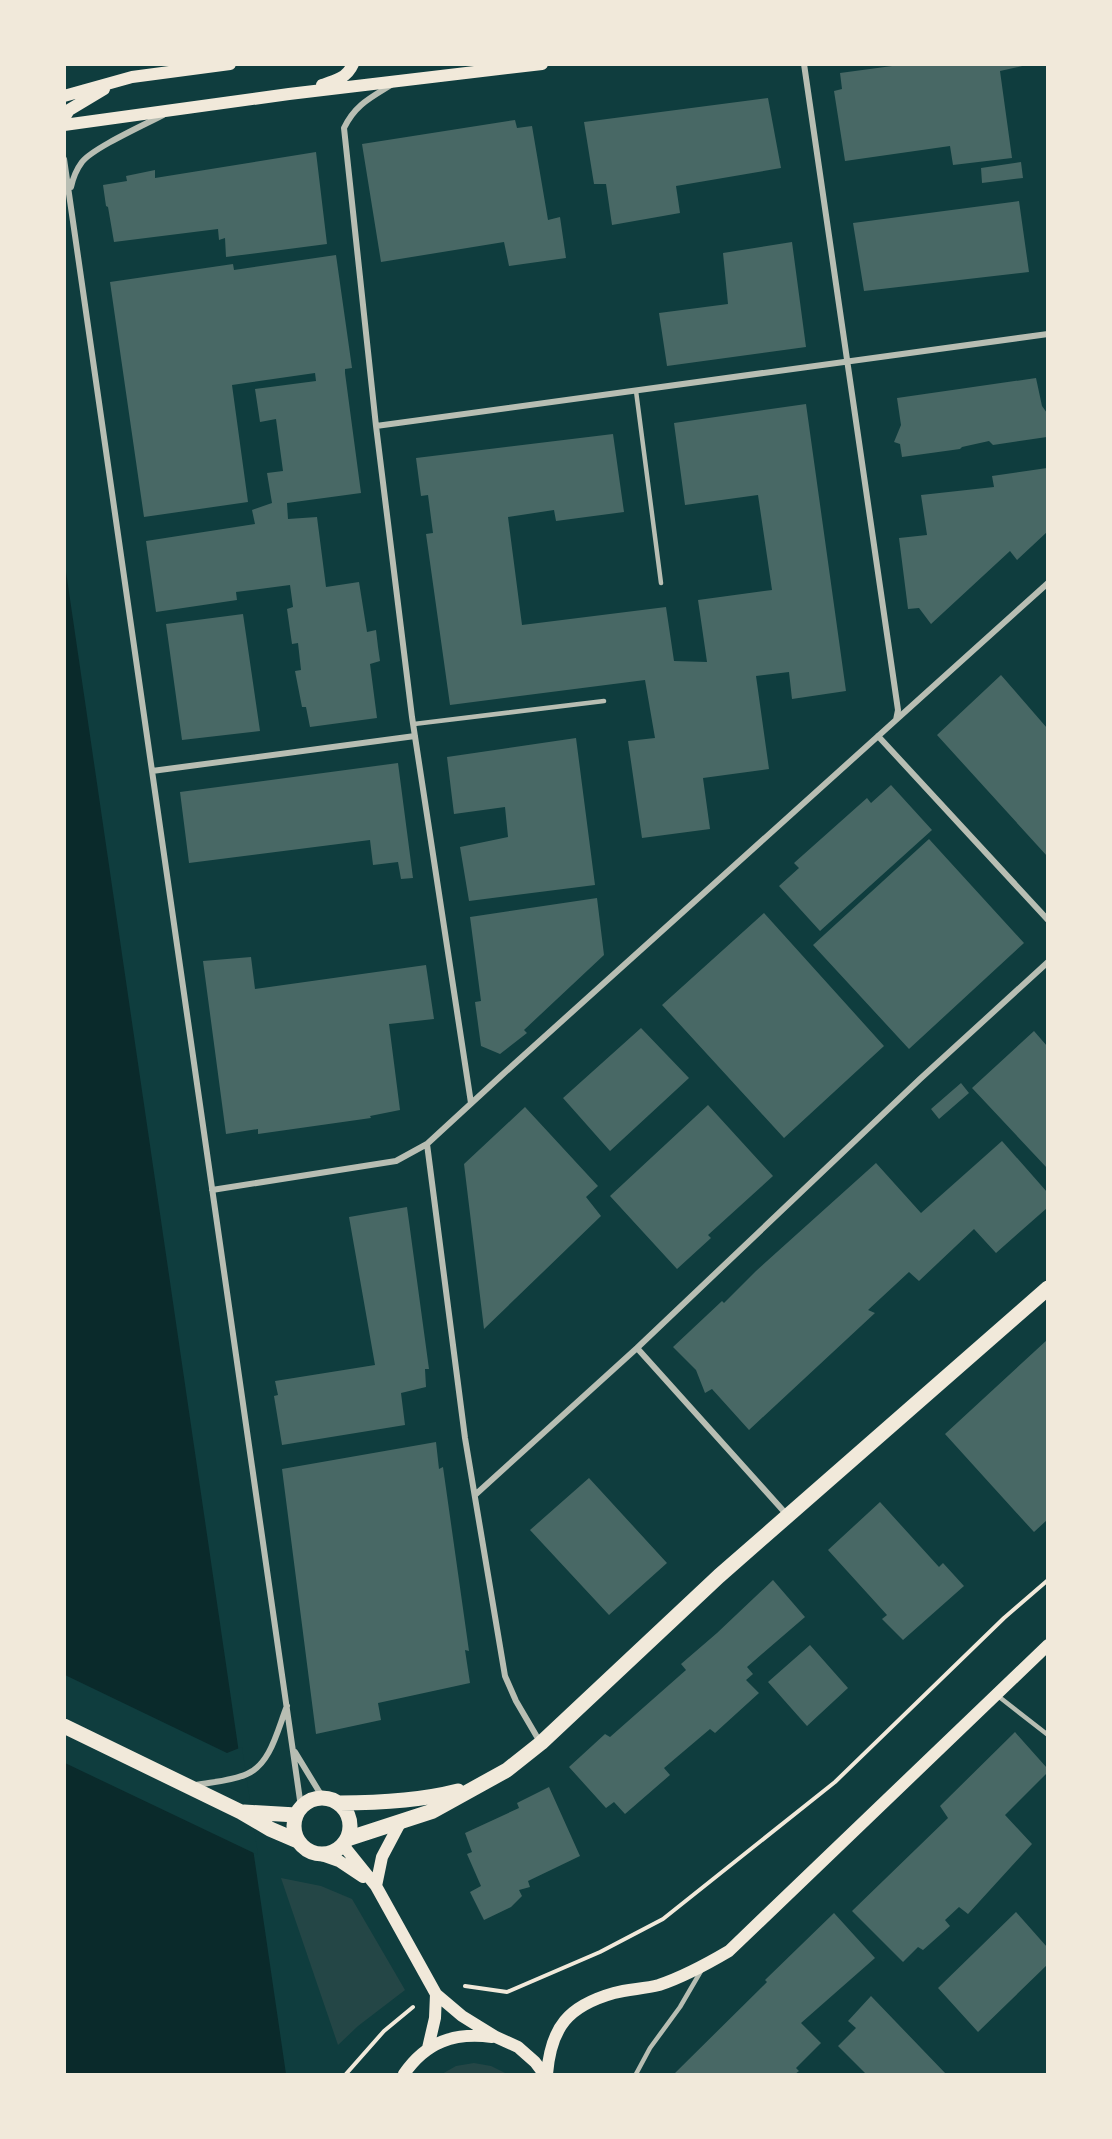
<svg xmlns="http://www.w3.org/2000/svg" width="1112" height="2139" font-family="Lora,serif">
<rect width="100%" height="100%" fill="#0f3d3e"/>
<path fill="#244646" d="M281 1878 321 1886 352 1899 405 1990 358 2026 338 2045Z
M474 2063 491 2066 507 2074H442L456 2066Z"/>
<path fill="#0a2a2b" d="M64 558 286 2074H65Z"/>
<path fill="#0f3d3e" d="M65 1675 227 1753 242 1747 258 1855 65 1763Z"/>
<path fill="#486865" d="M907 64H1031L1000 71 1012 158 953 165 950 146 845 161 834 91 842 89 840 73Z
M768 98 781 168 676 186 680 213 612 225 606 184H594L584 122Z
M515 120 517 128 532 126 548 220 560 217 566 258 509 266 504 242 381 262 362 144Z
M316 152 327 244 226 257 225 238 219 240 218 229 114 242 108 207 106 206 103 185 127 181 126 176 155 170V178Z
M1021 162 1023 178 982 183 981 168Z
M1019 201 1029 272 864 291 853 223Z
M792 242 806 347 667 366 659 313 728 304 723 253Z
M336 255 352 368 345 369V373L361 493 287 503 288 519 317 517 326 587 359 582 367 632 376 630 378 647 380 661 370 664 377 718 310 727 306 707H302L295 671 301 670 298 643 292 644 287 609 293 607 290 585 236 592 237 600 156 612 146 541 255 524 252 510 272 503 267 473 283 471 276 419 260 422 255 389 316 381 315 373 232 385 248 502 144 517 110 282 233 264 234 270Z
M1036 378 1042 406 1047 413V437L993 445 989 441 962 447 960 449 902 457 900 444 894 442 901 425 897 398Z
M806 404 846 691 792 699 789 672 756 676 769 769 703 778 710 829 642 838 628 741 655 738 645 680 450 705 426 534 433 533 428 495 421 496 416 458 613 434 624 512 556 521 554 510 508 517 522 625 666 607 674 661 707 662 698 600 772 590 758 495 685 505 674 423Z
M1047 468V532L1017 560 1010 551 931 624 919 608 908 609 899 538 927 535 921 495 994 487 992 476Z
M243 614 260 731 182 740 166 624Z
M1001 675 1047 728V856L937 735Z
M576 738 595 885 469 901 460 847 508 837 505 807 454 814 447 757Z
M398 763 413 878 401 879 398 862 373 865 370 840 189 863 180 792Z
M891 785 932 830 820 931 779 886 799 868 794 863 867 798 871 803Z
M929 839 1024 943 909 1049 813 945Z
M597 898 604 955 524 1030 527 1033 500 1054 481 1046 475 1002 481 1001 470 917Z
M764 913 884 1046 784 1138 662 1005Z
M251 957 255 989 426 965 434 1019 389 1024 400 1110 370 1116 371 1118 258 1134V1129L226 1134 203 961Z
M641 1028 689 1078 610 1151 563 1098Z
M1034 1031 1047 1046V1168L972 1088Z
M961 1083 969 1093 939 1119 931 1109Z
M708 1105 773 1176 708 1235 711 1238 677 1269 610 1196Z
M525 1107 598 1186 586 1197 601 1216 484 1329 464 1164Z
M1002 1141 1047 1192V1208L996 1253 974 1229 919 1281 909 1272 868 1310 875 1313 749 1430 712 1389 705 1393 696 1370 673 1347 722 1301 724 1303 756 1271 876 1163 921 1213Z
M407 1207 429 1369H425L426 1387 401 1393 405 1425 282 1445 274 1396 278 1395 275 1381 375 1365 349 1217Z
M1047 1340V1520L1034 1532 945 1434Z
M436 1442 439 1469 443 1467 469 1651 465 1650 470 1683 378 1703 381 1720 316 1734 282 1469Z
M589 1478 667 1563 609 1615 530 1530Z
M880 1502 939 1567 943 1563 964 1586 903 1640 882 1619 887 1615 828 1550Z
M773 1580 805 1617 747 1667 753 1674 746 1680 759 1693 715 1733 710 1729 664 1768 670 1775 625 1814 614 1802 606 1808 569 1767 605 1734 610 1737 686 1670 681 1664 717 1633Z
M810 1645 848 1688 807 1726 768 1682Z
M1015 1732 1047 1768V1773L1005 1815 1032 1844 968 1914 959 1907 945 1920 950 1926 923 1950 918 1947 903 1962 852 1911 948 1818 940 1806Z
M549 1787 580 1856 528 1881 530 1887 519 1890 522 1896 511 1907 484 1920 470 1892 481 1886 467 1854 472 1852 465 1833 519 1808 517 1803Z
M1016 1912 1047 1947V1965L978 2032 938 1988Z
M834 1913 875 1958 801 2023 821 2043 796 2068 799 2071 795 2074H674L767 1982 765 1980Z
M871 1996 946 2074H866L838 2046 856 2028 848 2021Z"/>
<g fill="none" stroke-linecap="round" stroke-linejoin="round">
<path stroke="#f1e9da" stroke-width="4" d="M465 1986 507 1992 600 1952 663 1919 835 1782 1004 1618 1048 1580
M346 2074 384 2031 413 2007"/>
<path stroke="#b8beb3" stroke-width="4.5" d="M636 391 661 583
M414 724 604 701
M998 1696 1048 1735
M636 2074 650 2048 680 2007 701 1971"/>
<path stroke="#b8beb3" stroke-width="6" d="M804 64 898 710 896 720
M391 85C370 98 355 105 344 128L376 426 412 717 471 1103
M64 159 301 1807
M71 187C73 178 76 170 82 162 93 148 144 125 163 115
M376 426 1048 334
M878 736 1048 920
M152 771 415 736
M212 1190 396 1161 427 1144
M637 1348 788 1516
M475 1495 637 1348 920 1079 1048 962
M540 1742 516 1701 505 1676 465 1438 427 1144 502 1075 1048 583
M295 1752 323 1798
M196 1785C212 1782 232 1781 247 1774 271 1764 278 1728 287 1706"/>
<path stroke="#f1e9da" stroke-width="12" d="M322 85C335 81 347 78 353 64
M64 96 132 77 230 64
M64 118 69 110 104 89
M64 125 289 94 542 64
M343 1845 376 1886 436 1994 462 2016 496 2037 518 2047 535 2062 544 2074
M322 1855 339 1861 363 1877
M376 1886 382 1857 400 1823
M428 2048 435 2018 436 1994
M404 2074C426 2042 454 2032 492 2037
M547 2074C551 2027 568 2006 614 1993 628 1989 644 1989 659 1985 683 1977 707 1964 729 1951L1048 1645"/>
<path stroke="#f1e9da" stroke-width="15" d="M64 1726 241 1812 270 1829 298 1841
M294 1826a28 28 0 1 1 56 0a28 28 0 1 1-56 0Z
M339 1803C380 1803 419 1801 458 1791
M244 1812 296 1815
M347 1839 433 1811 507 1770 541 1743 719 1576 1048 1288"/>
</g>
<rect width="1112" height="2139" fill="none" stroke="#f1e9da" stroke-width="132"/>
</svg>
